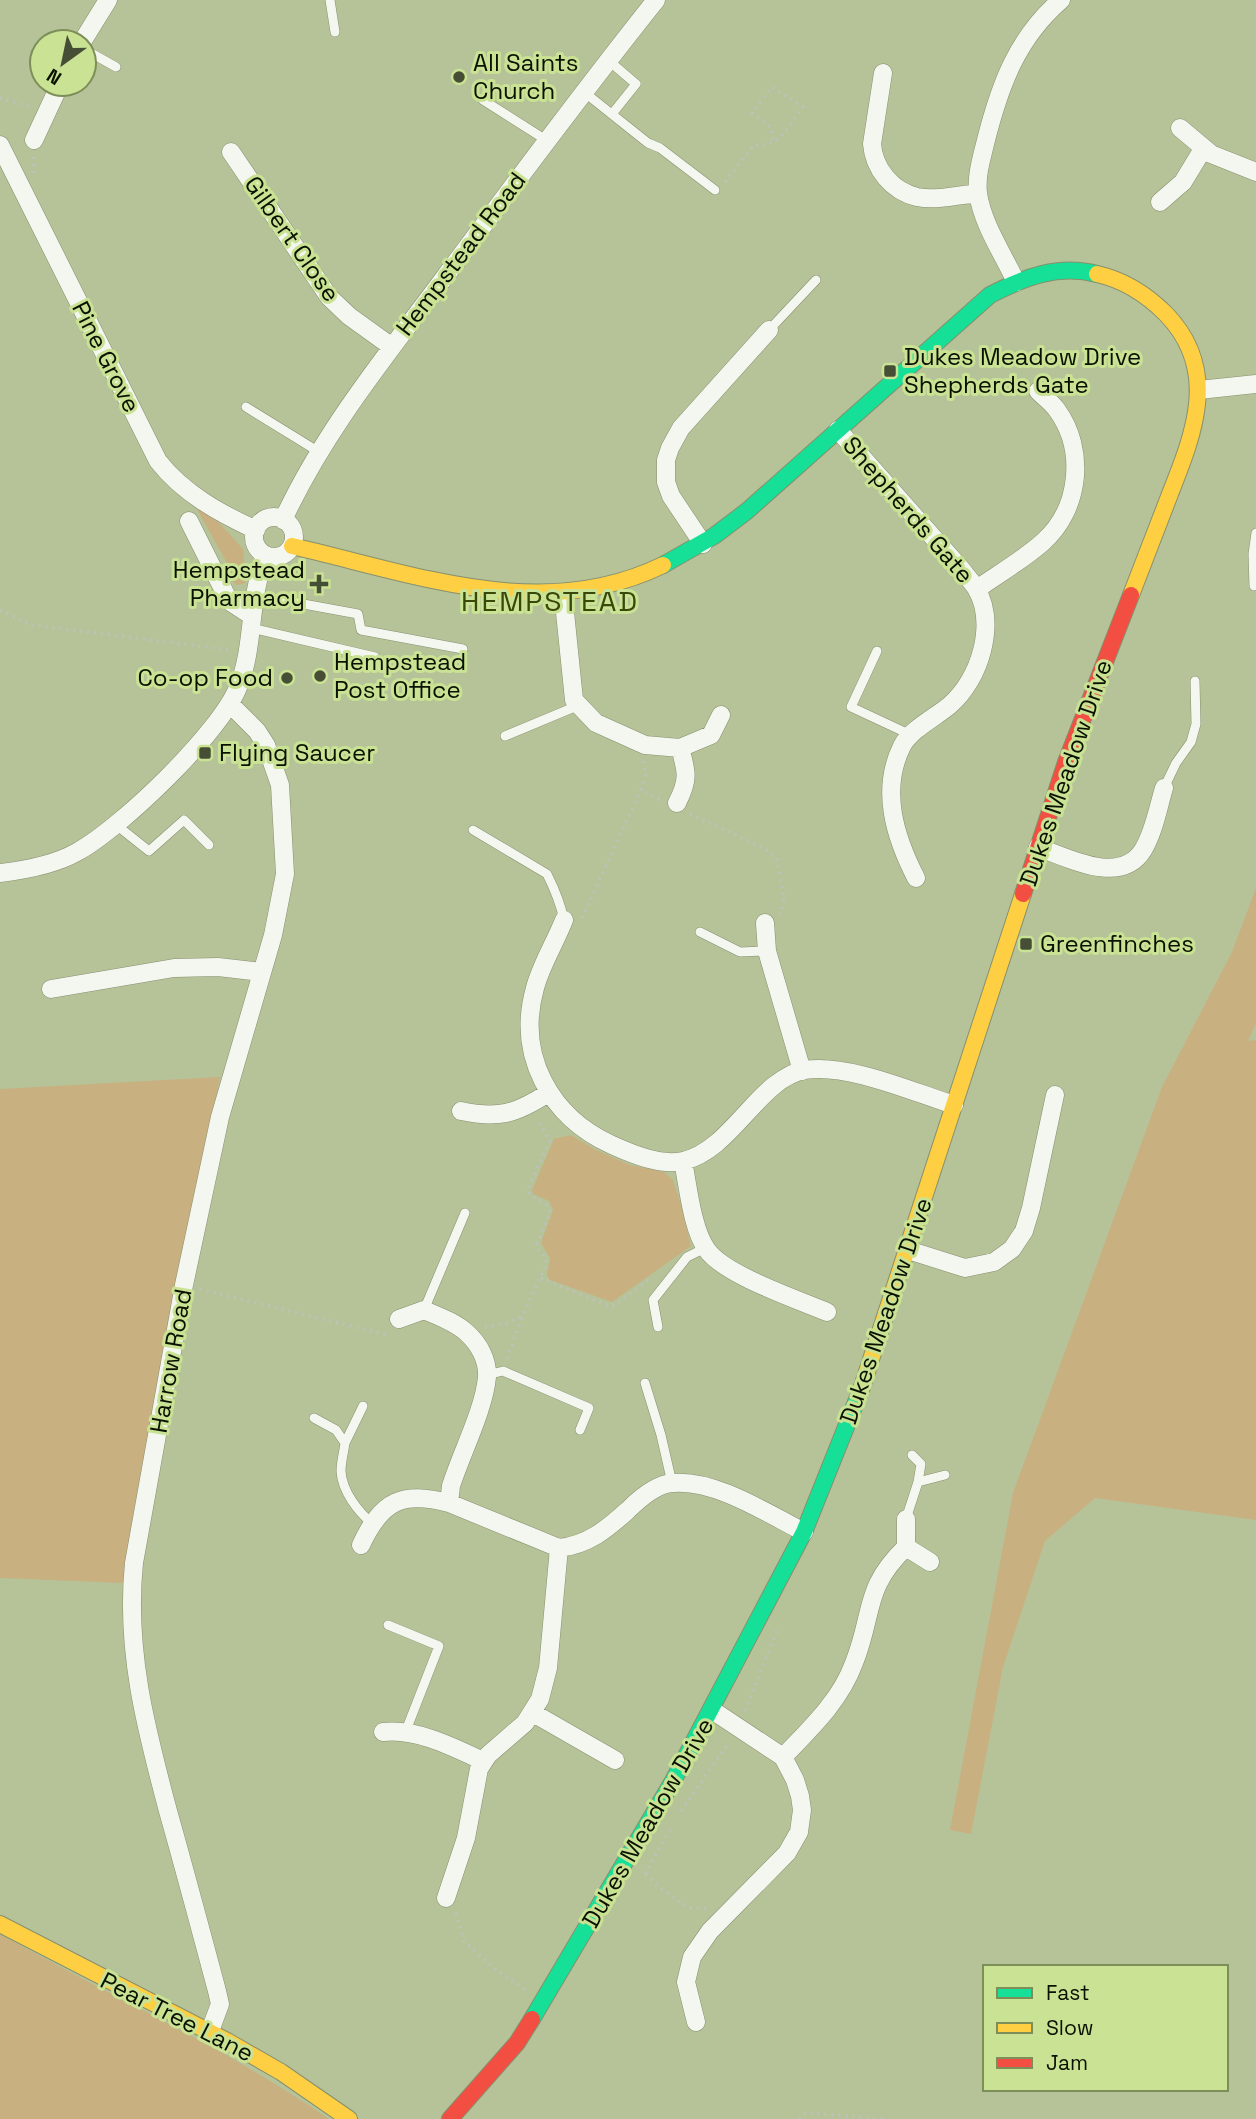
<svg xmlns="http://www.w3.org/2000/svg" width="1256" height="2119" font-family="'Space Grotesk',sans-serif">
<rect width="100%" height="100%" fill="#b6c398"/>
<path fill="#c9b081" d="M193 502 215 518 243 549 246 581 243 584 236 585 222 567 227 563Z
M1256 888V1023L1248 1041 1256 1040V1520L1095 1498 1045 1541 1003 1667 971 1834 950 1830 1013 1493 1162 1087 1232 952Z
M220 1077 124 1583 0 1578V1089Z
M571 1135 596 1150 630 1165 664 1172 673 1180 681 1205 691 1246 612 1302 550 1280 547 1275 550 1258 541 1243 553 1210 549 1201 533 1194 532 1190 554 1139Z
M0 1934C110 1996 225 2047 329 2119H0Z"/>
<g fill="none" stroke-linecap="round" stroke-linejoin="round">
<defs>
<path id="lane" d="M330 0 335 32
M84 49 116 67
M608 60 636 84 612 114
M584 92 648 143 660 148 715 190
M483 100 546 140
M769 330 816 280
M246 407 319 452
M1254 586 1253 554 1256 533
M254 595 358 614 361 630 463 649
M251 628 375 657
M877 651 851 707 911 735
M505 736 577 706
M1164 788 1176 763 1191 742 1196 724 1195 681
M115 824 149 851 184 820 209 845
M473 830 547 874C554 888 561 906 564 920
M700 932 740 952 767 951
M424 1310 465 1213
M658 1327 653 1300 687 1257 705 1248
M487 1375 503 1371 589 1408 580 1430
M645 1383 661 1435 672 1483
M314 1418 336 1430 345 1443C344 1451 341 1462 341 1471 342 1491 358 1512 373 1524
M345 1443 363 1406
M912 1455 921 1464 918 1482
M906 1519 918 1482 945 1475
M388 1625 439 1646 405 1733"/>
<path id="street" d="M82 42 108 0
M883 73 872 144C874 169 892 191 917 197 936 201 959 195 978 193
M1180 128 1211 154 1256 172
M34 140 60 84
M0 145 158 461C183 493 219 513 256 530
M231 152 329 297 349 316 392 347
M1160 202 1183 182 1203 149
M1016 282C1003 254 982 223 978 193 976 175 982 157 986 140 1000 85 1017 38 1061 0
M1199 390 1256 384
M838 430 963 571C967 577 972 582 976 588 997 624 980 679 950 705 936 717 911 729 902 746 880 790 895 837 916 878
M254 537a20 20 0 1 1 40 0a20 20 0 1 1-40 0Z
M283 520C324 431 386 356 444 278 514 185 583 91 656 0
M189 521 226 595 232 603 252 616
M703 544 671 496 666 482V460L670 448 681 428 769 330
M977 589C998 574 1023 560 1043 542 1080 509 1086 450 1057 410 1052 403 1044 397 1038 391
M563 593 574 700 596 723 645 745 680 748 711 735 721 715
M677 803C689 780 687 772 680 748
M1038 847C1068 858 1121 886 1143 850 1154 832 1158 808 1164 788
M0 873C26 870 54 865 77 852 121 828 222 731 239 685 255 643 248 599 266 555
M564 920C555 943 541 965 535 988 516 1055 550 1117 612 1145 632 1154 660 1166 683 1161 732 1150 759 1078 805 1070 847 1063 913 1092 954 1105
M765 923 767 951 802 1071
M51 989 174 968 218 967 262 972
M461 1111C498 1119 516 1114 548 1093
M683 1161C688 1186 692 1229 707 1250 725 1275 796 1299 827 1312
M908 1250 965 1268 994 1262 1012 1249 1024 1231 1031 1208 1055 1095
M399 1319 424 1310C438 1316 455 1322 467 1333 479 1344 488 1360 487 1377 484 1410 461 1454 451 1486L449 1503 559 1548C588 1545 607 1529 628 1510 640 1498 656 1484 673 1483 715 1479 768 1514 804 1532
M361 1545C382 1500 402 1491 449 1503
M906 1547 930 1562
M712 1710 783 1757C811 1728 840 1701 854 1663 874 1613 863 1588 906 1547V1519
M533 1713 615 1760
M383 1732C416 1728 453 1747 483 1761
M446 1898 466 1838 479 1769 488 1755 525 1723 540 1699 548 1668 559 1548
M696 2022 686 1982 692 1957 710 1931 787 1853 799 1832 802 1810 800 1796 795 1780 783 1757
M210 2031 220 2004 217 1991C201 1931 185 1871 168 1811 146 1729 125 1649 134 1563L184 1285 220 1117 273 935 285 874 280 785 266 745 257 731 230 704"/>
<path id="fast" d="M663 565 714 536 747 511 990 295C1025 277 1058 264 1097 274
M532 2019 673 1781 804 1532 862 1387"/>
<path id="slow" d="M1097 274C1124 280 1146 294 1166 314 1220 370 1194 433 1170 494 1157 528 1144 561 1131 595
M292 546C415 574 542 624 663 565
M862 1387 1023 894
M0 1924 227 2041 281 2072 349 2119"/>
<path id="jam" d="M1023 894 1066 762 1131 595
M450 2119 517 2043 532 2019"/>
</defs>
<use href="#lane" stroke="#86906e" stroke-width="10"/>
<use href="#street" stroke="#86906e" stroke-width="19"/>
<use href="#fast" stroke="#86906e" stroke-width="18"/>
<use href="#slow" stroke="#86906e" stroke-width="18"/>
<use href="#jam" stroke="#86906e" stroke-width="18"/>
<path stroke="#bec2b6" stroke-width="3.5" stroke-dasharray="2 5" stroke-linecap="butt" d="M0 98 32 107
M33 173 34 156
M725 182 754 145C780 148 789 125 803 107L772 87 752 113 771 127 773 143
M0 610 32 625 231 650
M643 761 646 775 641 790 660 800
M690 814 764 848 777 859 784 899 781 913 779 914
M582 918 641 790
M541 1278 609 1306 615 1305 647 1281H651
M200 1289 384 1334 388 1330
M485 1327 508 1323 521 1316
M507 1359 523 1315 547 1263 546 1258 538 1249 537 1244 550 1213C548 1199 536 1202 529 1193V1186L550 1141 537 1120
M745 1711 777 1630
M681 1811 729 1742
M645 1874 670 1830
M646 1874 657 1886 689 1908 706 1909
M456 1913 464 1941 495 1969 528 1992
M799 2119 805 2113 886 2119"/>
<use href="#lane" stroke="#f4f6f0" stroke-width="9"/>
<use href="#street" stroke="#f4f6f0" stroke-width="18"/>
<use href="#fast" stroke="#16e098" stroke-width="16"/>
<use href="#slow" stroke="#ffcf43" stroke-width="16"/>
<use href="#jam" stroke="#f24e42" stroke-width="16"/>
</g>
<g fill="#464f35" stroke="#c9e293" stroke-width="2.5">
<circle cx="459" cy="77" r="7"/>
<rect x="883" y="364" width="14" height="14" rx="3.5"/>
<path d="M315.5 573.5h7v7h7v7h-7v7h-7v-7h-7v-7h7z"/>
<circle cx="320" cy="676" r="7"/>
<circle cx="287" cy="678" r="7"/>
<rect x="198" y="746" width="14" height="14" rx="3.5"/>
<rect x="1019" y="937" width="14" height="14" rx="3.5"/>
</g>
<g text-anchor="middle" stroke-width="6" stroke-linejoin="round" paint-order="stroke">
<g font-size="24" fill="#0a1100" stroke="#c9e293" text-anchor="start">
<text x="473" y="71">All Saints<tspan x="473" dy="28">Church</tspan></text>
<text x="904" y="365">Dukes Meadow Drive<tspan x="904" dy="28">Shepherds Gate</tspan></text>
<text x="305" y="578" text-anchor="end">Hempstead<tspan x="305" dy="28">Pharmacy</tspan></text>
<text x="334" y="670">Hempstead<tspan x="334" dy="28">Post Office</tspan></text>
<text x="273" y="686" text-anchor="end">Co-op Food</text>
<text x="219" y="761">Flying Saucer</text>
<text x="1040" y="952">Greenfinches</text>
</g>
<g font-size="24" fill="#0a1100" stroke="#c9e293">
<text transform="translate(292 239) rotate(55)" y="8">Gilbert Close</text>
<text transform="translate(461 254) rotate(-53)" y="8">Hempstead Road</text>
<text transform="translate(106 357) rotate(63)" y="8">Pine Grove</text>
<text transform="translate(908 510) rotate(49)" y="8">Shepherds Gate</text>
<text transform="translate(1066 773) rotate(-71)" y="8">Dukes Meadow Drive</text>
<text transform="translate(886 1311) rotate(-71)" y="8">Dukes Meadow Drive</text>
<text transform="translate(171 1361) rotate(-80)" y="8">Harrow Road</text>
<text transform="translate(648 1823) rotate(-60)" y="8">Dukes Meadow Drive</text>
<text transform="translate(177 2017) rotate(27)" y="8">Pear Tree Lane</text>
</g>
<g font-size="28" letter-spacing="2" fill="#394709" stroke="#c9e293">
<text x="550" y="611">HEMPSTEAD</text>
</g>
</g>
<rect x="983" y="1965" width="245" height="126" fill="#c9e293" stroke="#7d8e58" stroke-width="2"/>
<rect x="997" y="1988" width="35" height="10" fill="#16e098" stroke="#7d8e58" stroke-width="2"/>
<text x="1046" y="2000" font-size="21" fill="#0a1100">Fast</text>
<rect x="997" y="2023" width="35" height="10" fill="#ffcf43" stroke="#7d8e58" stroke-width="2"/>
<text x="1046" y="2035" font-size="21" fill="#0a1100">Slow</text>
<rect x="997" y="2058" width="35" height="10" fill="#f24e42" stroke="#7d8e58" stroke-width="2"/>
<text x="1046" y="2070" font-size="21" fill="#0a1100">Jam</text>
<g transform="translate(63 63) rotate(213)"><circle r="33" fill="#c9e293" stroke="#7d8e58" stroke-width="2"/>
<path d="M0-5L12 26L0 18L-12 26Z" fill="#464f35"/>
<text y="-10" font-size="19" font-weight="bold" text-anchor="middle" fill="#0a1100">N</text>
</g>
</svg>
